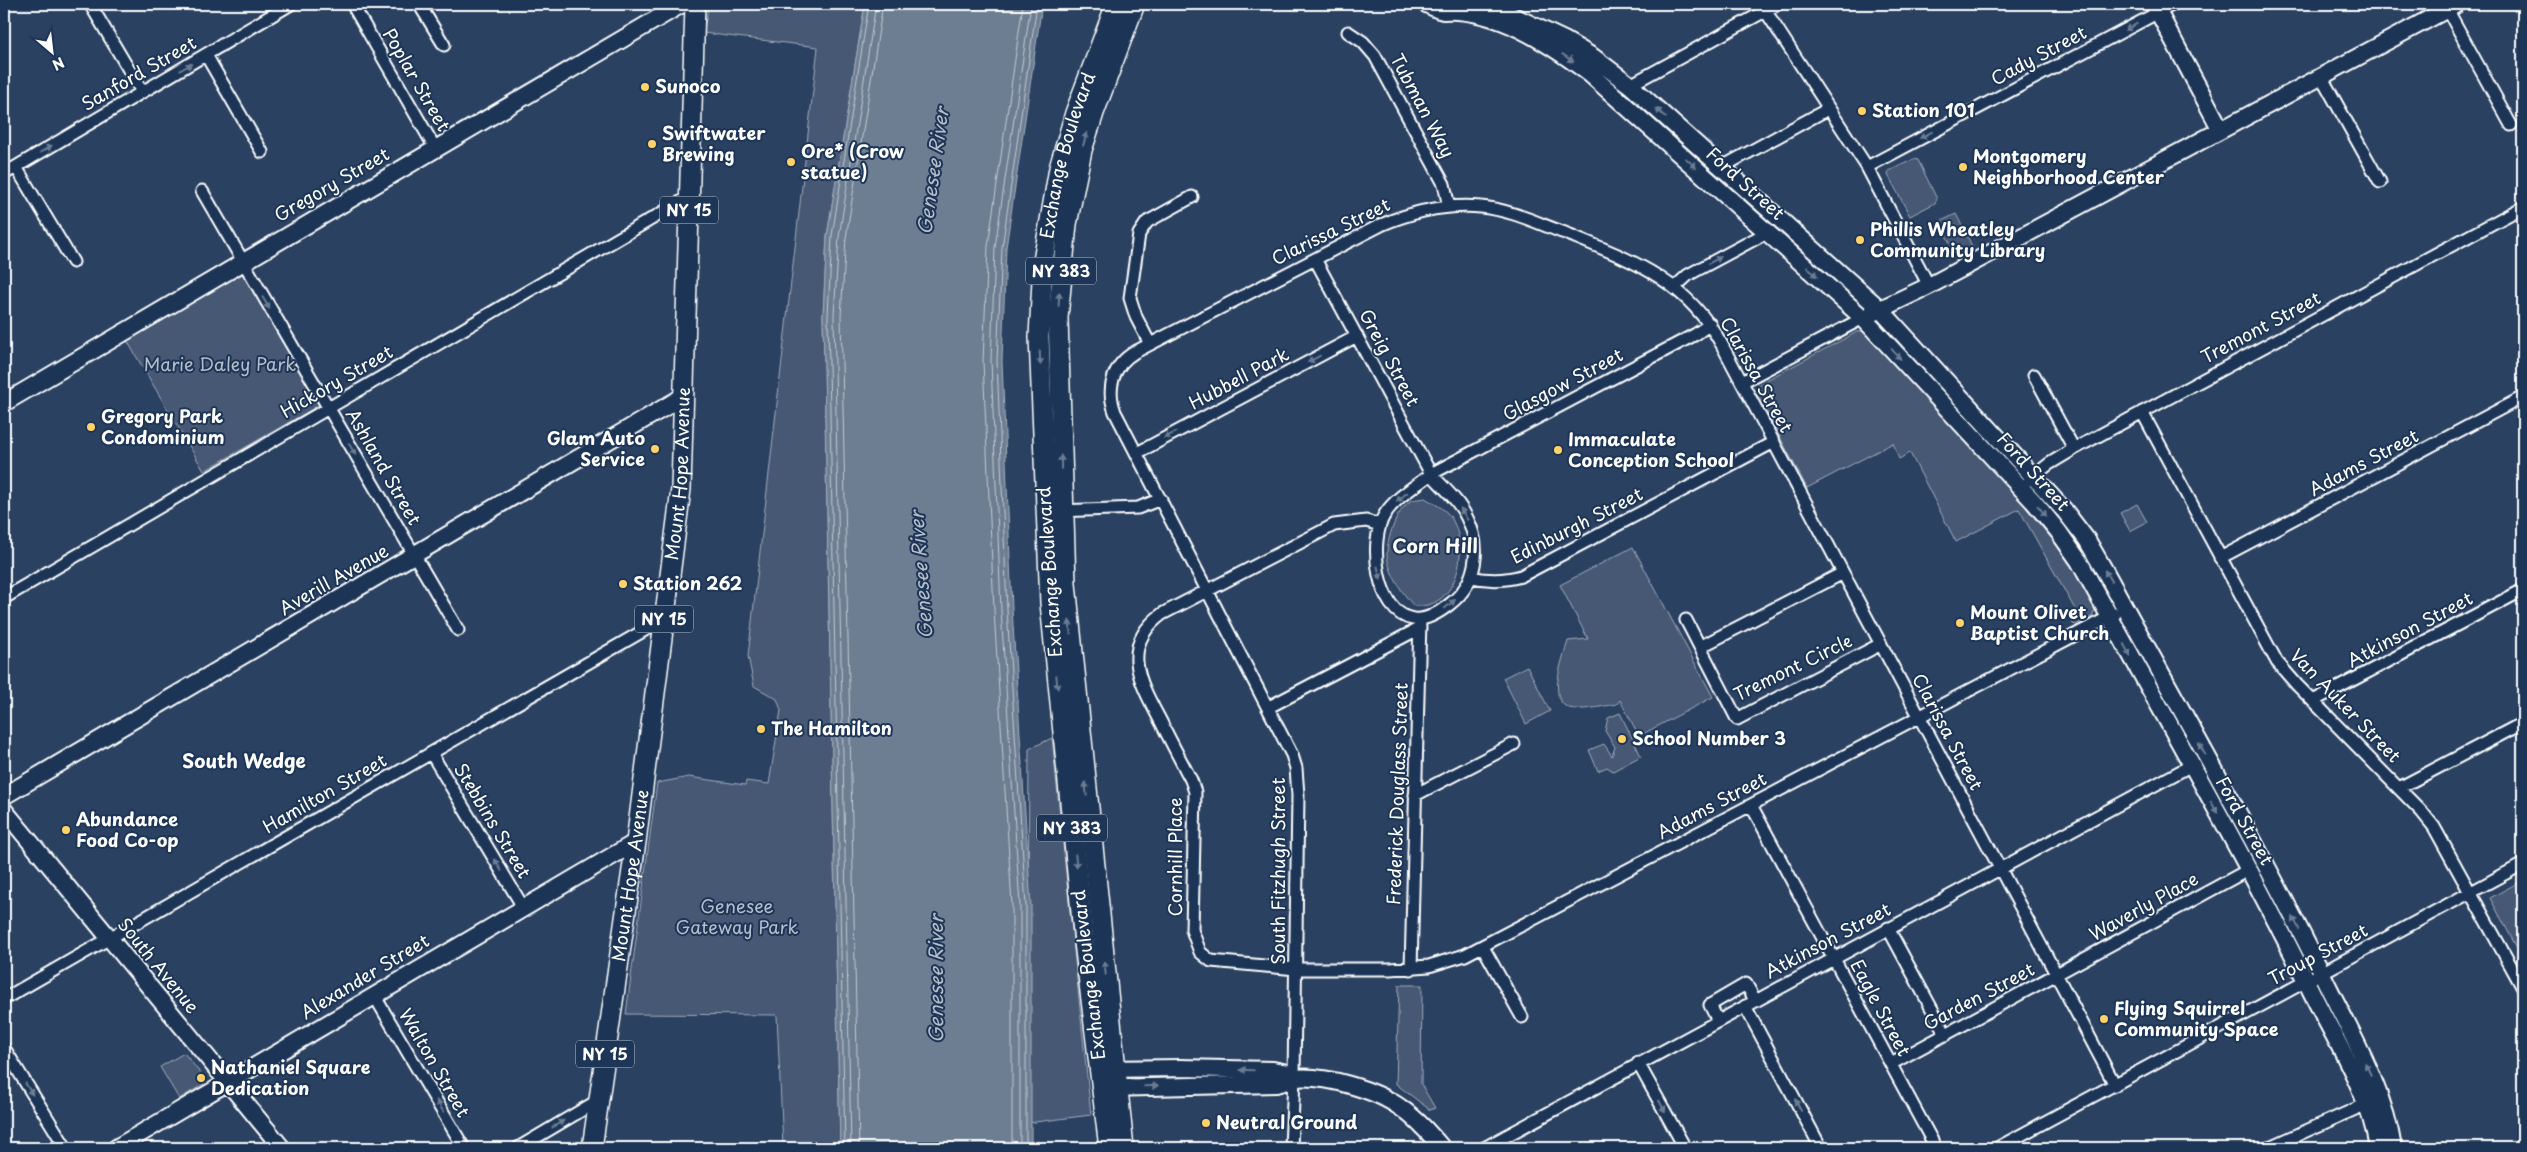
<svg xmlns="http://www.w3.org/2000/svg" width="2527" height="1152" font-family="'Playpen Sans',sans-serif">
<rect width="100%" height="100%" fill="#2a4161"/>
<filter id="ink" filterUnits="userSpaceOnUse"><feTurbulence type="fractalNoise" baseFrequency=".02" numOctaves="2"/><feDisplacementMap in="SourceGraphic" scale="10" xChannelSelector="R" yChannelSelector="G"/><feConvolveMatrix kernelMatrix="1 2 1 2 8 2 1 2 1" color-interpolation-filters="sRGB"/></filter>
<g filter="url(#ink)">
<path fill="#465975" stroke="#a2acba" d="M709 4H865L827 236 823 315 840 1148H783L777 1015 626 1014 657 783 689 777 745 785 746 781 769 784 781 710 777 699 754 686 748 656 818 47 703 33Z
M1914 159 1918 160 1937 199 1935 203 1910 216 1888 175 1889 171Z
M1956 214 1973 248 1953 257 1949 249 1952 247 1939 222Z
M244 273 321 404 204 471 126 339Z
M1864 331 1867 332 2028 504 2067 553 2096 607 2092 617 2076 625 2073 624 2069 617 2077 613 2019 509 1956 542 1910 453 1899 459 1893 443 1807 488 1757 394V388L1761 383 1857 332Z
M1425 498C1433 503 1444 508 1450 516 1471 546 1459 610 1414 606 1402 593 1386 569 1387 551 1388 536 1398 506 1413 500 1416 499 1421 499 1425 498Z
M2137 504 2147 522 2130 531 2120 513Z
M1633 547 1713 697 1639 736 1620 700 1617 704C1604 706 1587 710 1574 709 1544 706 1563 658 1568 641L1588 639 1560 585Z
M1527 666 1550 711 1526 724 1503 678Z
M1620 713 1641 756 1613 771 1607 767 1598 771 1589 750 1604 744 1612 756 1615 747 1605 731 1608 718Z
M1052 738 1091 1115 1027 1123 1029 749Z
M2523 880V959L2490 898Z
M1399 985H1422L1421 1084 1435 1108 1430 1110 1396 1084Z
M184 1053 205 1079 204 1084 179 1099 160 1067Z"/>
<path fill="#6d7d92" stroke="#a7b1be" d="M865 4H1042L1006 248 1002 361 1012 609 1031 906V1148H840L823 315 827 236Z"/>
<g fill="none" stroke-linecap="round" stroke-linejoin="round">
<path stroke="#c5cbd3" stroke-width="1" d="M845 1148 828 315 832 236 869 4
M851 1148 834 315 839 237 876 4
M859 1148 841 315 846 238 883 4
M1012 1148V906L994 610 983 361 988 246 1023 4
M1020 1148V906L1001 610 991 361 995 247 1031 4
M1026 1148V906L1007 610 997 361 1002 248 1037 4"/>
<defs>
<path id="street" d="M90 4 142 92
M352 4 435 148
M419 4 444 45
M1761 4 1867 167 1929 286
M2447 9 2511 125
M1348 32 1363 42 1375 56 1444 184 1449 207
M206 55 262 152
M2321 76 2380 182
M1630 85 1778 4
M16 167 73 262
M1722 167 1828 109
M1867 167 2174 4
M4 174 291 4
M202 191 458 630
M1315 259 1431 474C1444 488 1459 501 1467 518 1482 547 1477 583 1450 604 1440 612 1426 621 1413 619 1376 613 1368 540 1385 514 1396 497 1416 486 1431 474L1696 334 1710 324
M1675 287 1688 275 1768 232
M1150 344 1136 317 1130 298 1139 234 1147 222 1192 197
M2034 375 2074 449
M1742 382 1863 318
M2142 412 2277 662 2297 685 2422 812 2434 827 2523 988
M1137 453 1357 336
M2029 480 2049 464 2074 449 2523 207
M1059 511 1138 508 1161 499
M1380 525 1366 521 1334 525 1162 614C1118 647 1141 684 1161 722 1171 742 1181 761 1191 780L1195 792 1192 930 1200 952 1211 961 1296 969H1390L1429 966 1465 955 2115 614
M2220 558 2523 397
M1471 577C1489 581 1504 581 1521 576L1774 442
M4 598 689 197
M1686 620 1737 719 1881 644
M1700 647 1843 573
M2313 701 2523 590
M1269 707 1420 628
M431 753 523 907
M2399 788 2523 723
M1415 795 1514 744
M1751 805 1936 1148
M1888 928 1946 1035
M1483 947 1522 1017
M1411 969 1420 619
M374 995 464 1148
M4 999 664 619
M1745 1006 1821 1148
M1718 1021 1710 1005 1746 984 1755 1000
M4 1048 66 1148
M1638 1063 1685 1148
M1891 1064 2248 870
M518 1148 599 1100
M1291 1148 1294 1078 1298 795 1296 768 1292 755 1115 412C1106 388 1113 365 1135 352L1381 225C1414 211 1446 204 1481 207 1511 210 1537 223 1565 233 1631 260 1686 279 1722 345L2115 1085
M1484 1148 2190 766
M1997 1148 2523 864
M2268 1148 2371 1102"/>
<path id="secondary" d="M1426 4 1439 10 1453 8
M1488 4 1564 40 1593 57 1630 85 1880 309 2064 510 2087 540 2106 573C2179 707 2256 840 2324 978 2350 1032 2384 1088 2393 1148
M2154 4 2221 130
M1443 11C1496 8 1549 43 1590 74L1863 318 2034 502 2058 531 2079 561C2157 704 2240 846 2312 993 2336 1042 2370 1094 2378 1148
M1872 313 1929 286 2457 4
M4 403 682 4
M4 796 684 396
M4 810 282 1148
M1104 1069 1180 1068 1273 1070 1287 1073 1294 1078
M1107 1088 1276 1084C1283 1083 1289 1079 1295 1078 1325 1075 1377 1090 1401 1108 1417 1119 1430 1134 1442 1148
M116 1148 636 842"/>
<g id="primary">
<path id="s1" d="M592 1148 636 842 681 489 695 4"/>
<path id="s2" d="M1109 1148 1084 942 1050 603 1039 337 1043 261 1059 168 1075 113 1116 4"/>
<path d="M1124 1148 1066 584 1058 318 1067 224 1082 150 1094 113 1135 4"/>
</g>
</defs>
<use href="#street" stroke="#fff" stroke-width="15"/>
<use href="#secondary" stroke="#fff" stroke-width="20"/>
<use href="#primary" stroke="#fff" stroke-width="22"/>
<use href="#street" stroke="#1d3557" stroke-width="11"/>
<use href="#secondary" stroke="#1d3557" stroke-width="16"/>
<use href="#primary" stroke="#1d3557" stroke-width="19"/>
</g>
<defs><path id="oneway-solid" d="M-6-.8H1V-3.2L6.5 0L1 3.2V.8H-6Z" transform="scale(1.25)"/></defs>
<g fill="#6c7c92">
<use href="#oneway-solid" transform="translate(2131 27) rotate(152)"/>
<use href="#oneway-solid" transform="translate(1568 58) rotate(34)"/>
<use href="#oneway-solid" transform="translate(186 67) rotate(-30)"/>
<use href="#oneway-solid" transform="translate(1661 113) rotate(-138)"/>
<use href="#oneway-solid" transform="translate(1926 135) rotate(152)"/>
<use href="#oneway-solid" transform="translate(1085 139) rotate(-74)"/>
<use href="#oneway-solid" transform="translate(46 149) rotate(-31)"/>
<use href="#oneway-solid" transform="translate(1691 163) rotate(42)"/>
<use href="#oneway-solid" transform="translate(1715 260) rotate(-28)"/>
<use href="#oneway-solid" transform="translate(1812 272) rotate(42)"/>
<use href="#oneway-solid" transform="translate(1059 299) rotate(-87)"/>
<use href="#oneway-solid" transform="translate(266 303) rotate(59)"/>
<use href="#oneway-solid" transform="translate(1896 354) rotate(47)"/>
<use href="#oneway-solid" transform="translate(1040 358) rotate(88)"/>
<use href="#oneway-solid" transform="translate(1314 359) rotate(152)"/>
<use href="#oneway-solid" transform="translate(1170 435) rotate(152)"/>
<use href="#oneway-solid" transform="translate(352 449) rotate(60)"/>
<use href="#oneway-solid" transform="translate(1061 462) rotate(-91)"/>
<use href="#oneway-solid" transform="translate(1402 497) rotate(141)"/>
<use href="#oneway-solid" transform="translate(2042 511) rotate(50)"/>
<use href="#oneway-solid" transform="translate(1464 514) rotate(-121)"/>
<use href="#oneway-solid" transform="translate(1379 573) rotate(77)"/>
<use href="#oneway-solid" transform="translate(2108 576) rotate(-119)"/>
<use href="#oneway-solid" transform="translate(1450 604) rotate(-40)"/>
<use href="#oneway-solid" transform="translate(1070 627) rotate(-96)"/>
<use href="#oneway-solid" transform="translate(2127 650) rotate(61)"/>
<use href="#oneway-solid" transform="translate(1057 682) rotate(84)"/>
<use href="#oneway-solid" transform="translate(2202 749) rotate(-119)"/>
<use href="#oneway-solid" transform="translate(1086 789) rotate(-96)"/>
<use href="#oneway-solid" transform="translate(2214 807) rotate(61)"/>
<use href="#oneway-solid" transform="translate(1076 861) rotate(84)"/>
<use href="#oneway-solid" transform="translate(498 865) rotate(-121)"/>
<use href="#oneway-solid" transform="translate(2296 923) rotate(-117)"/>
<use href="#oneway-solid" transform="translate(1105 968) rotate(-96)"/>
<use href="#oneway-solid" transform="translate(2368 1069) rotate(-115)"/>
<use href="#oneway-solid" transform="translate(1247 1070) rotate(-178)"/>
<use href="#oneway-solid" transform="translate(1151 1086) rotate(-1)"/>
<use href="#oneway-solid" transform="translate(29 1089) rotate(58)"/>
<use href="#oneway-solid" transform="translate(1798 1105) rotate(-118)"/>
<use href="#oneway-solid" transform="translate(440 1106) rotate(-120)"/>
<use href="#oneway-solid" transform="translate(1662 1106) rotate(61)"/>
<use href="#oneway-solid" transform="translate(558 1124) rotate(-31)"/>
</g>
</g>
<g fill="#ffd166" stroke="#1d3557" stroke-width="2">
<circle cx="645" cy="87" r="5"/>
<circle cx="1862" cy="111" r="5"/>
<circle cx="652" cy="144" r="5"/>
<circle cx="791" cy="162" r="5"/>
<circle cx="1963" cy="167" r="5"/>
<circle cx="1860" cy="240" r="5"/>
<circle cx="91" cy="427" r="5"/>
<circle cx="655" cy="449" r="5"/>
<circle cx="1558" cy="450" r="5"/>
<circle cx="623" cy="584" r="5"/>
<circle cx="1960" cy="623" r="5"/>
<circle cx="761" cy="729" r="5"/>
<circle cx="1622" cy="739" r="5"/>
<circle cx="66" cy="830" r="5"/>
<circle cx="2104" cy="1019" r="5"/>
<circle cx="201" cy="1078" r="5"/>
<circle cx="1206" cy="1123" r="5"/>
</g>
<g text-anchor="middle" stroke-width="4" stroke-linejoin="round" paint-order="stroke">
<g fill="#1d3557" stroke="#bbc2cd" stroke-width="1">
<rect x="660" y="196.5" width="58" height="27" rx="4"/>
<rect x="1026" y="257.5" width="70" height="27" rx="4"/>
<rect x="635" y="605.5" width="58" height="27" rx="4"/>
<rect x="1037" y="814.5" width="70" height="27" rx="4"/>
<rect x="576" y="1040.5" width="58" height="27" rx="4"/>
</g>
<g font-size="16" font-weight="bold" fill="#fff">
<text x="689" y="216">NY 15</text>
<text x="1061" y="277">NY 383</text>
<text x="664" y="625">NY 15</text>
<text x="1072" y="834">NY 383</text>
<text x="605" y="1060">NY 15</text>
</g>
<g font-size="18" fill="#fff" stroke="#1d3557">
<text transform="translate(2039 56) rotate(-28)" y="6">Cady Street</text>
<text transform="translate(139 74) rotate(-30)" y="6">Sanford Street</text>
<text transform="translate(416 80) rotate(60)" y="6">Poplar Street</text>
<text transform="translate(1422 106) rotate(62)" y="6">Tubman Way</text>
<text dy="6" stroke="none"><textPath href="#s2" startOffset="999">Exchange Boulevard</textPath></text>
<text transform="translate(1745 184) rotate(42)" y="6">Ford Street</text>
<text transform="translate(332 185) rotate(-30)" y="6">Gregory Street</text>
<text transform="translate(1331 232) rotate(-26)" y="6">Clarissa Street</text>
<text transform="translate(2261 328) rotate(-28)" y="6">Tremont Street</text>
<text transform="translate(1389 358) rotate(62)" y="6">Greig Street</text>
<text transform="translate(1756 375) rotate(61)" y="6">Clarissa Street</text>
<text transform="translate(1239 379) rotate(-28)" y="6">Hubbell Park</text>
<text transform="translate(337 382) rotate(-30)" y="6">Hickory Street</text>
<text transform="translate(1563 385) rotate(-28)" y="6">Glasgow Street</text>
<text transform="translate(2364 463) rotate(-28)" y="6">Adams Street</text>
<text transform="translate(383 467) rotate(60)" y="6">Ashland Street</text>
<text transform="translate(2033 472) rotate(48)" y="6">Ford Street</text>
<text dy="6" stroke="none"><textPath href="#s1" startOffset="680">Mount Hope Avenue</textPath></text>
<text transform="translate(1577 526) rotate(-27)" y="6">Edinburgh Street</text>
<text transform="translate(1050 572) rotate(-94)" y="6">Exchange Boulevard</text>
<text transform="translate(334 580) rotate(-30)" y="6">Averill Avenue</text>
<text transform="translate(2410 630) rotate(-28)" y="6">Atkinson Street</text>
<text transform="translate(1793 668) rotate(-26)" y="6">Tremont Circle</text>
<text transform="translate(2345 706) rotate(46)" y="6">Van Auker Street</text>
<text transform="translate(1947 732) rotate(62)" y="6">Clarissa Street</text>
<text transform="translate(325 794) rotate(-30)" y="6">Hamilton Street</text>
<text transform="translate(1398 794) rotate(-88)" y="6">Frederick Douglass Street</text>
<text transform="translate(1712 806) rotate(-28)" y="6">Adams Street</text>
<text transform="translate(492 821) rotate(59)" y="6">Stebbins Street</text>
<text transform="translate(2244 821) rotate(61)" y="6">Ford Street</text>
<text transform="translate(1176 857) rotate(-90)" y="6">Cornhill Place</text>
<text transform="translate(1279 871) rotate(-90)" y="6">South Fitzhugh Street</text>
<text dy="6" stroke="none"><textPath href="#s1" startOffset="275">Mount Hope Avenue</textPath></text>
<text transform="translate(2144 907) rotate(-29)" y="6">Waverly Place</text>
<text transform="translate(1828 941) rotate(-28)" y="6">Atkinson Street</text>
<text transform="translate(2318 955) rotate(-28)" y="6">Troup Street</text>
<text transform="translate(158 966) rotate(51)" y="6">South Avenue</text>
<text transform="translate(1089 975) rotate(-97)" y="6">Exchange Boulevard</text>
<text transform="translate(365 977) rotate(-31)" y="6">Alexander Street</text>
<text transform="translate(1979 997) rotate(-28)" y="6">Garden Street</text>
<text transform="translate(1880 1008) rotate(62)" y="6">Eagle Street</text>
<text transform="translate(434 1063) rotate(60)" y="6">Walton Street</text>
</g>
<g font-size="18" font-weight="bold" fill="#fff" stroke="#1d3557" text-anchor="start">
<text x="655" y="93">Sunoco</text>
<text x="1872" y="117">Station 101</text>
<text x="662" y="140">Swiftwater<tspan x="662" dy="21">Brewing</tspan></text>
<text x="801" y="158">Ore* (Crow<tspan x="801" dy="21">statue)</tspan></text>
<text x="1973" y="163">Montgomery<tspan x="1973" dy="21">Neighborhood Center</tspan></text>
<text x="1870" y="236">Phillis Wheatley<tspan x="1870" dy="21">Community Library</tspan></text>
<text x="101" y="423">Gregory Park<tspan x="101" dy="21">Condominium</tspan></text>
<text x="645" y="445" text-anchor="end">Glam Auto<tspan x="645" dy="21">Service</tspan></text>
<text x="1568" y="446">Immaculate<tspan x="1568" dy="21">Conception School</tspan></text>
<text x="633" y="590">Station 262</text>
<text x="1970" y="619">Mount Olivet<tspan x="1970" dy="21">Baptist Church</tspan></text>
<text x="771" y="735">The Hamilton</text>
<text x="1632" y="745">School Number 3</text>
<text x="76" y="826">Abundance<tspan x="76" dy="21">Food Co-op</tspan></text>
<text x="2114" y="1015">Flying Squirrel<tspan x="2114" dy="21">Community Space</tspan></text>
<text x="211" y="1074">Nathaniel Square<tspan x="211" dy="21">Dedication</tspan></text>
<text x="1216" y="1129">Neutral Ground</text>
</g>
<g font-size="18" fill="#b5bdc8" stroke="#1d3557">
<text x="220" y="371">Marie Daley Park</text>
<text x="737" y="913">Genesee<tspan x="737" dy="21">Gateway Park</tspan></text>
</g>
<g font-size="19" font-style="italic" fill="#b6bec8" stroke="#1d3557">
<text transform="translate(933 171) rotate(-82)" y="7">Genesee River</text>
<text transform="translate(921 575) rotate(-94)" y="7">Genesee River</text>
<text transform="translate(936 979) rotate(-90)" y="7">Genesee River</text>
</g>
<g font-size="19" font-weight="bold" fill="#fff" stroke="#1d3557">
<text x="1435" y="553">Corn Hill</text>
<text x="244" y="768">South Wedge</text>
</g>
</g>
<rect width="2527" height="1152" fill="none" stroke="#1d3557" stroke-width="20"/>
<rect x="10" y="10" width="2507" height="1132" fill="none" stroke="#fff" stroke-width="2" filter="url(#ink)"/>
<g transform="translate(52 52) rotate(152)" stroke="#1d3557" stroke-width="4" paint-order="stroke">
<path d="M0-4L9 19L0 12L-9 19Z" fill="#ffffff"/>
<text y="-8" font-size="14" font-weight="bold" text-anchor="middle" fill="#ffffff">N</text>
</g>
</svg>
